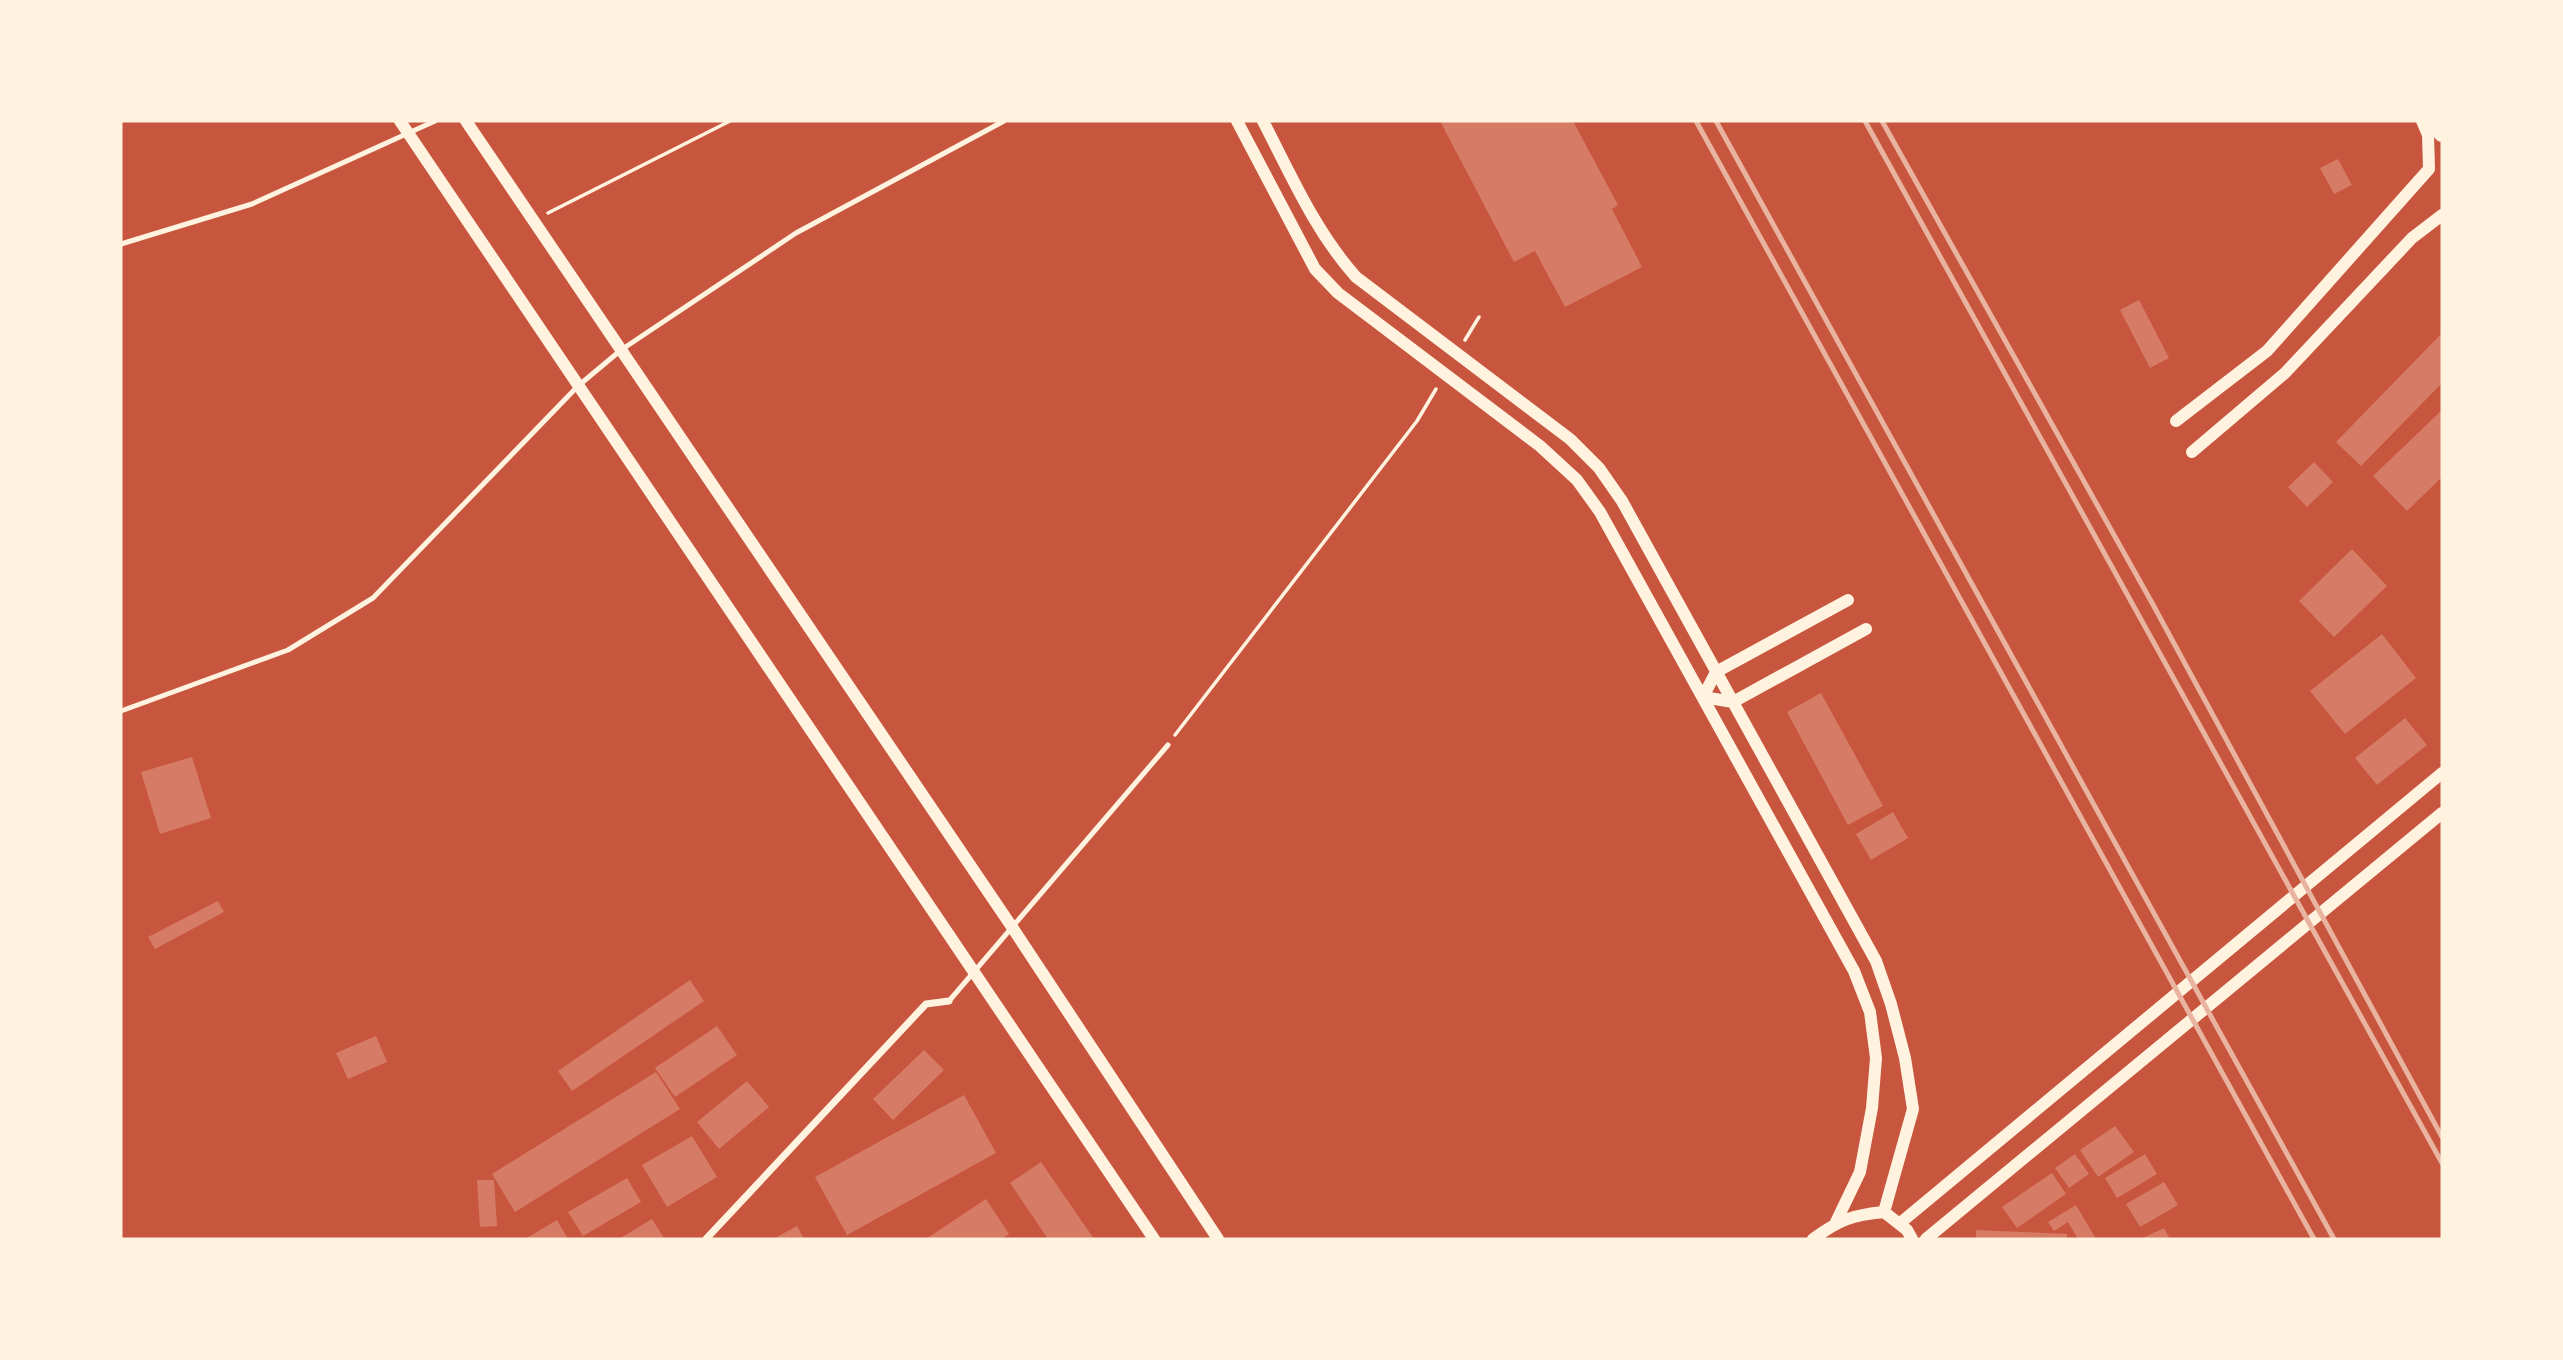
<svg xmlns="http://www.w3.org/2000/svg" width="2563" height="1360" font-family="Mulish,sans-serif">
<rect width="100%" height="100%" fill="#c8553d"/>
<path fill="#d67c66" d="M1440 121H1573L1618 205 1612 209 1642 267 1565 307 1535 251 1514 262Z
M2338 159 2352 185 2334 194 2320 168Z
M2139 300 2169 358 2150 368 2120 310Z
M2442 333V383L2361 466 2336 442Z
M2442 410V477L2407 511 2373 476Z
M2314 462 2333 482 2307 507 2288 487Z
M2352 549 2387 586 2334 637 2299 601Z
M2382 634 2416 678 2345 734 2310 691Z
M1821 693 1883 806 1848 825 1787 712Z
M2405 718 2427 745 2377 785 2355 758Z
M192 757 211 818 160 834 141 772Z
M1893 812 1908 838 1871 860 1856 834Z
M218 901 224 912 155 949 148 937Z
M690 980 704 1001 572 1091 558 1071Z
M717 1026 737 1055 675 1097 655 1068Z
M376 1036 387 1062 348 1079 336 1053Z
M924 1050 944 1070 893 1120 873 1099Z
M656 1072 680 1109 515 1212 492 1174Z
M747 1081 769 1107 719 1149 697 1122Z
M964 1095 996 1153 847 1235 815 1177Z
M2115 1126 2134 1152 2098 1177 2080 1150Z
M692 1136 717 1177 667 1207 642 1165Z
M2075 1154 2089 1174 2069 1188 2055 1168Z
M2145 1154 2157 1174 2117 1198 2105 1178Z
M1041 1162 1094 1239H1048L1010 1183Z
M2052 1173 2066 1194 2017 1228 2002 1207Z
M627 1178 641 1202 583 1236 568 1212Z
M477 1180H494L497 1226 480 1227Z
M2164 1182 2178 1205 2140 1227 2126 1204Z
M986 1199 1009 1234 1001 1239H926Z
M2076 1205 2096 1239H2078L2068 1222 2054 1231 2048 1222Z
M652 1219 664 1238 662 1239H619Z
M557 1220 568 1239H525Z
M797 1226 804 1239H773Z
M2164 1228 2170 1239H2141Z
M1976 1230 2067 1234V1239H1976Z"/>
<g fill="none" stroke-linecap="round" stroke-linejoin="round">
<path stroke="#fff3e0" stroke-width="3.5" d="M548 213 730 121
M1465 340 1479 317
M1175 735 1417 421 1436 389"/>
<path stroke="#fff3e0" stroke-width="5" d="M121 244 252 204 435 121
M121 711 288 650 373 598 578 386 621 350 796 233 1004 121
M949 1001 1168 745"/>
<path stroke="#fff3e0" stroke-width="7" d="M706 1239 926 1004 949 1001"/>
<path stroke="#fff3e0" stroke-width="12" d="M400 121 1154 1239
M466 121 1012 927 1218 1239
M1237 121 1315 269 1338 293 1540 446 1577 480 1600 512 1854 971 1870 1012 1876 1058 1872 1108 1860 1172 1836 1222
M1263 121C1291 175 1315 231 1356 277L1570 439 1599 468 1622 501 1876 961 1891 1004 1905 1058 1913 1109 1884 1212
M2176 421 2267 351 2429 169 2428 135 2422 121
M2192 452 2285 373 2412 238 2442 215
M1848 600 1716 672 1703 697 1733 702 1866 629
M1899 1224 2442 773
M1813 1239C1839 1220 1852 1215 1884 1212L1907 1230 1912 1239
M1926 1239 2442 813"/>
<path stroke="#fff3e0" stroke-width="16" d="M2431 121 2442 134"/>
<path stroke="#e9b49f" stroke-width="5" d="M1696 121 2314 1239
M1716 121 2334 1239
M1865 121 2442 1163
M1882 121 2151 601 2442 1137"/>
</g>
<rect width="2563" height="1360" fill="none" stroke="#fff3e0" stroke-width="245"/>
</svg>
